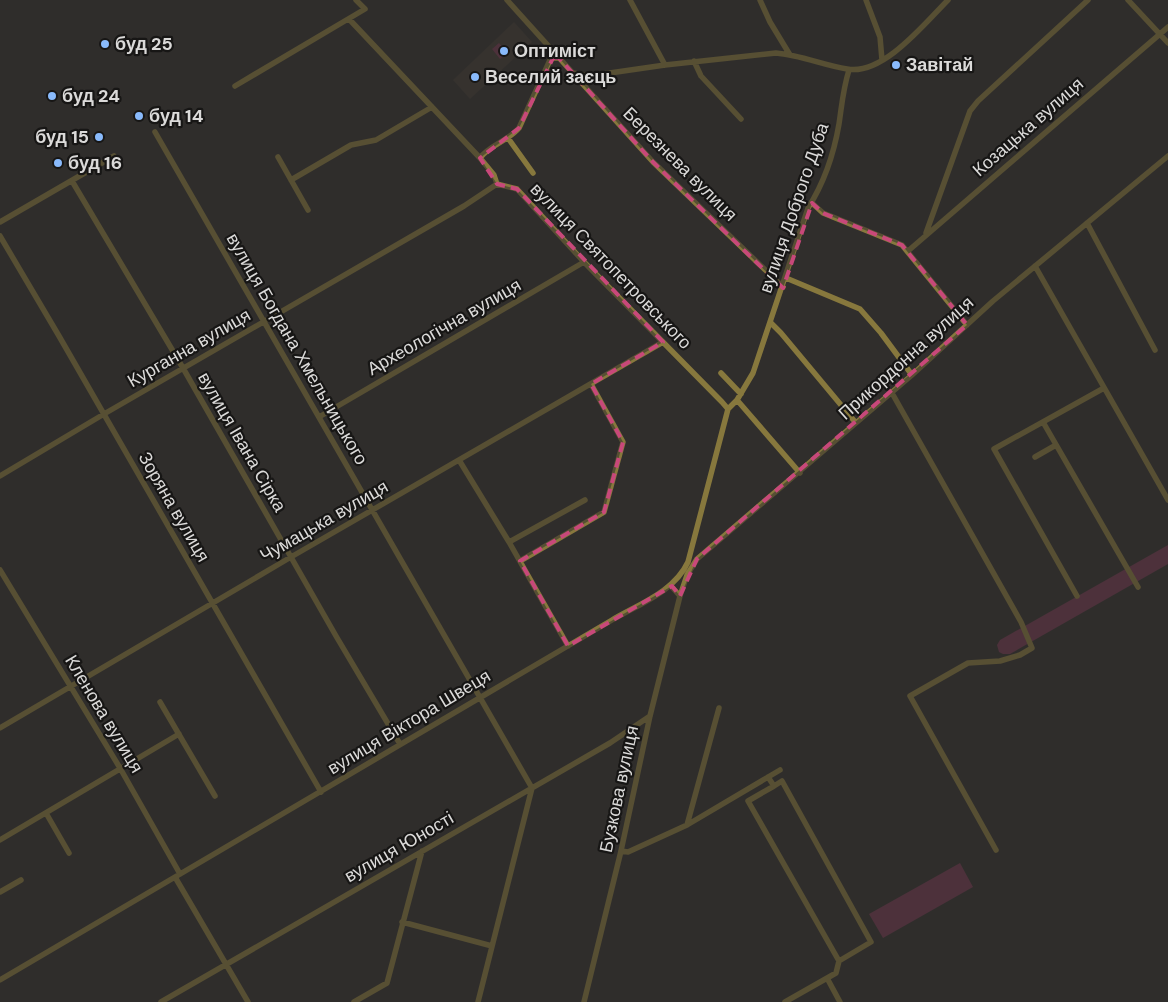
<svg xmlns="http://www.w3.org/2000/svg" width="1168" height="1002" font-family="'DM Sans',sans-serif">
<rect width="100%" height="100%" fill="#302e2c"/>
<path fill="#3e3832" d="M514 22 532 42 470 99 453 80Z"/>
<path fill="#71364e" d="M499 43 508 53 500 59 492 49Z
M561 208 571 220 565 225 555 213Z
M1168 545V564L1010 654H1003L999 652 997 645 1000 640Z
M960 863 973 887 883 938 869 914Z"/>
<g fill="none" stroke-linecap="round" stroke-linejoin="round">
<path stroke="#87783d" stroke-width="5.5" d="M507 0 653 162 783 287
M630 0 665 65
M760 0 770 22 790 55
M866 0 880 37 882 60
M1128 0 1168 43
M349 19 480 158 494 175 497 184 517 189 584 262 722 402 728 409
M694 61 701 76 741 119
M573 73 589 76 665 65 776 53C800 55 823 65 847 69 883 76 925 23 948 0
M235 86 365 9 356 0
M155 132 532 788 478 1002
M508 138 533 173
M278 157 308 210
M480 158C490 145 508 141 519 128L550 60 553 58H559
M291 180 351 145 376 140 432 107
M72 181 183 368 336 636 400 744
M812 203 823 213 902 245 967 325
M0 222 114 156
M1087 223 1155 350
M926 233 970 111 978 101 1088 0
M0 236 59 336 321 792
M908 251 1168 27
M1035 266 1168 500
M786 278 860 309 881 333 912 375
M771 323 781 333 856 423
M721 373 741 394
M892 393 1021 622 1032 648 1020 655 1000 661 968 663 910 696 996 850
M737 400 800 473
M728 409 737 400 753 373 808 208C824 183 834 153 839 124 842 104 843 89 849 70
M319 417 584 262
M1043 422 1138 587
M1035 457 1056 445
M459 460 509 542 568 646
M0 476 104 414 464 206 497 184
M509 542 585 500
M520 561 604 512 623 442 591 384
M0 570 120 768 180 874
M680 596 687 575 697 559 912 375 993 301 1168 156
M1077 596 994 449 1104 388
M160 702 215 796
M0 728 291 557 663 342
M768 777 774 786 748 801 839 961 871 942 782 781 774 786
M46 813 69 853
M687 825 719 708
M0 840 179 734
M621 851 628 852 687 825 780 770
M175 877 248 1002
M0 892 21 880
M402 922 492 946
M827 978 840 1002
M0 980 612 620C639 604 674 592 688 562L728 409
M161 1002 610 743 650 716
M354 1002 387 983 422 851
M584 1002 621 851 650 716 680 596 671 586
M785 1002 836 973 839 961"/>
</g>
<path d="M0 0H1168V1002H0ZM553 58H559L653 162 783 288 812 203 823 213 902 245 967 325 697 559 680 596 672 586 568 646 520 561 604 512 623 442 591 384 663 342 517 189 497 184 480 158 519 128Z" fill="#302e2c" fill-opacity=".55" fill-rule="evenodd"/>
<path fill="none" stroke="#c8487a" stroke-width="4" stroke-dasharray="10 6" stroke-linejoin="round" d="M553 58H559L653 162 783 288 812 203 823 213 902 245 967 325 697 559 680 596 672 586 568 646 520 561 604 512 623 442 591 384 663 342 517 189 497 184 480 158 519 128Z"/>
<g fill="#89bafc" stroke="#171615" stroke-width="2">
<circle cx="105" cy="44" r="5"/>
<circle cx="504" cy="51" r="5"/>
<circle cx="896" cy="65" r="5"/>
<circle cx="475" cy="77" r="5"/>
<circle cx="52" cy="96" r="5"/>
<circle cx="139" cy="116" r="5"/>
<circle cx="99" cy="137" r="5"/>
<circle cx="58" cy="163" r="5"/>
</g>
<g text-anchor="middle" stroke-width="4.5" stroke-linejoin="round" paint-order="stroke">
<g font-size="18" font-weight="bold" fill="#dbdad9" stroke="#171615" text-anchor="start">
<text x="115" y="50">буд 25</text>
<text x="514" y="57">Оптиміст</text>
<text x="906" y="71">Завітай</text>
<text x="485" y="83">Веселий заєць</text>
<text x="62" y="102">буд 24</text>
<text x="149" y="122">буд 14</text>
<text x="89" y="143" text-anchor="end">буд 15</text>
<text x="68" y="169">буд 16</text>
</g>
<g font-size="18" fill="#dbdad9" stroke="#171615">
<text transform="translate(1028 127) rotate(-41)" y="6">Козацька вулиця</text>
<text transform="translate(680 164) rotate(45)" y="6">Березнева вулиця</text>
<text transform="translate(794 208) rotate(-71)" y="6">вулиця Доброго Дуба</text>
<text transform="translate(611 266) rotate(46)" y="6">вулиця Святопетровського</text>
<text transform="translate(444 327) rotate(-30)" y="6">Археологічна вулиця</text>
<text transform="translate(189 348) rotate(-30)" y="6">Курганна вулиця</text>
<text transform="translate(297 349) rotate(60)" y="6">вулиця Богдана Хмельницького</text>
<text transform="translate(906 358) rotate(-42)" y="6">Прикордонна вулиця</text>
<text transform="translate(242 442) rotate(60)" y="6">вулиця Івана Сірка</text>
<text transform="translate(174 507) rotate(60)" y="6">Зоряна вулиця</text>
<text transform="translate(324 521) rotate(-30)" y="6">Чумацька вулиця</text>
<text transform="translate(104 714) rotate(59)" y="6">Кленова вулиця</text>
<text transform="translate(409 722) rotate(-31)" y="6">вулиця Віктора Швеця</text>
<text transform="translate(619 789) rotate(-78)" y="6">Бузкова вулиця</text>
<text transform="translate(399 847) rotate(-30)" y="6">вулиця Юності</text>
</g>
</g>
</svg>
